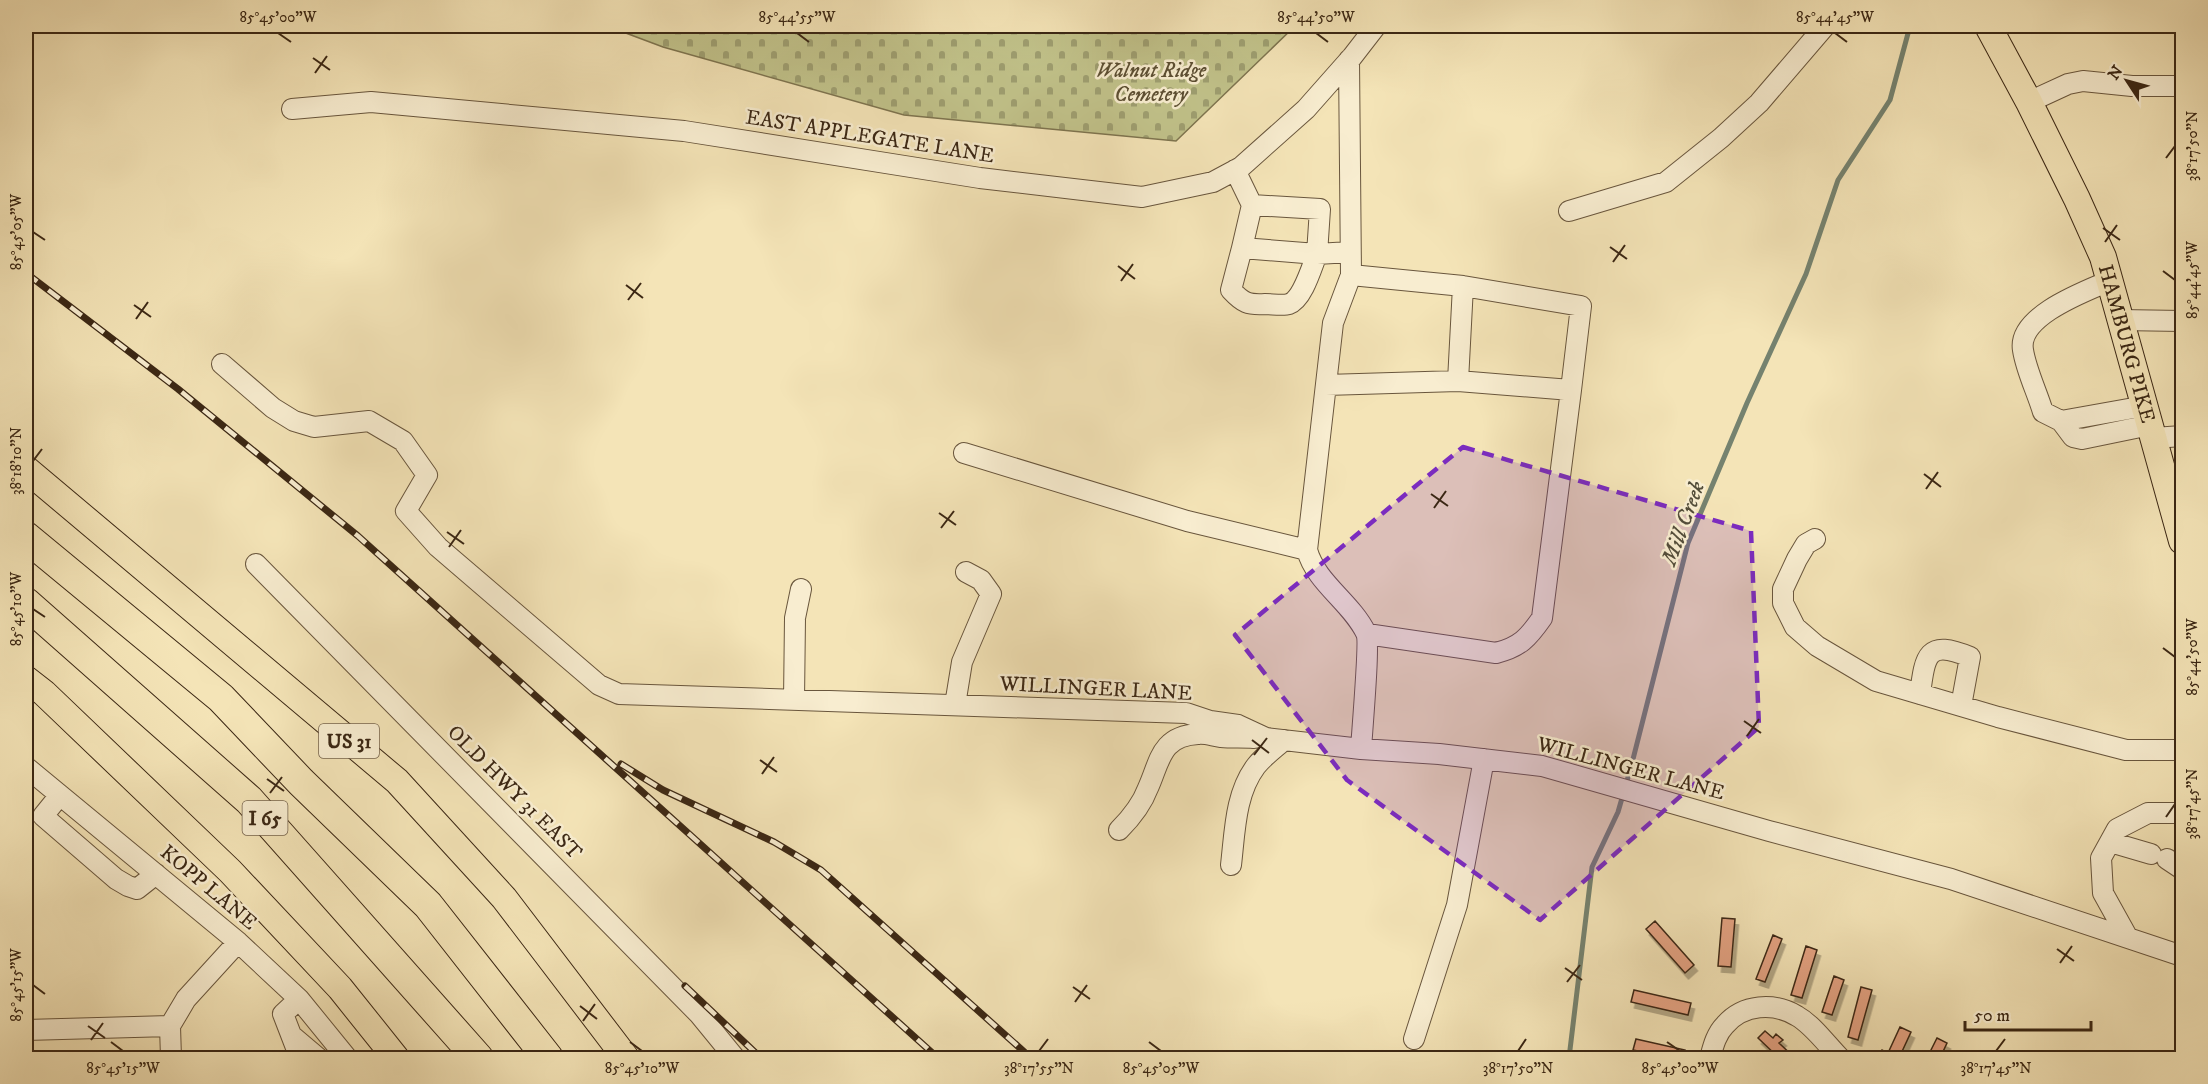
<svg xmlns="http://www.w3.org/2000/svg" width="2208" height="1084" font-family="'IM FELL DW Pica',serif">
<defs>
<pattern id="cemetery-stones" width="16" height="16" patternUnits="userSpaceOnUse" patternTransform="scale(1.5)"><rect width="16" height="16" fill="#c1c28a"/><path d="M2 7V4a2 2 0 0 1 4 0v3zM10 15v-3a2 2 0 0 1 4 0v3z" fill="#9e9e70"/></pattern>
<filter id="shadow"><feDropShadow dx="3.5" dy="6" stdDeviation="0" flood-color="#0004"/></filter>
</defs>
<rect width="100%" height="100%" fill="#f4e4b7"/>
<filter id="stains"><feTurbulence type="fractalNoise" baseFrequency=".00333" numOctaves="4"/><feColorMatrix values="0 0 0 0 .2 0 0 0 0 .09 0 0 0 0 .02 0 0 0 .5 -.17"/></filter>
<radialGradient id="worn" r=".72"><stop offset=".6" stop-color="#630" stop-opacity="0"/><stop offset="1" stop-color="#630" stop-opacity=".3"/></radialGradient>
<path fill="url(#cemetery-stones)" stroke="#7e744f" stroke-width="1.5" d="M607 26H1295L1176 141 904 115 663 47Z"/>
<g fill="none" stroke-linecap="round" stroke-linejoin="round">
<path stroke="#75826f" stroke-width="5" d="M1569 1058 1592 867 1618 812 1631 767 1688 543 1747 403 1806 274 1838 180 1890 100 1910 26"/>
</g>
<path fill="#e5a383" stroke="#3b2714" stroke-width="1.5" filter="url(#shadow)" d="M1722 918 1735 919 1731 967 1718 966Z
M1655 921 1694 965 1685 973 1646 929Z
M1773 935 1782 939 1765 982 1756 979Z
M1806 946 1817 950 1802 998 1791 995Z
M1834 976 1844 980 1832 1015 1822 1012Z
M1861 987 1872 990 1858 1040 1848 1037Z
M1634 990 1691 1003 1688 1015 1631 1002Z
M1900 1027 1911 1032 1899 1058H1878L1882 1050 1888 1053Z
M1765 1031 1773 1038 1776 1034 1783 1040 1779 1043 1795 1058H1779L1758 1038Z
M1937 1038 1947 1043 1940 1058H1927Z
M1636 1039 1685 1050 1683 1058H1672L1633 1050Z"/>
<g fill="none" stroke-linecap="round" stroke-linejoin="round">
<defs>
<path id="minor" d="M1349 60 1351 275 1333 323 1307 550C1316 583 1351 602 1366 633 1370 641 1362 732 1361 749
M2029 102 2068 84 2083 81 2132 86H2182
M292 109 371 102 684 131 980 178 1142 197 1213 182 1241 167 1306 109 1352 57 1376 26
M1235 170 1252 205 1320 209 1317 254 1242 248 1252 205
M1569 211 1666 182 1721 138 1759 103 1825 26
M1242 248 1231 290C1243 303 1248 305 1265 304 1272 304 1283 306 1289 304 1303 299 1312 266 1317 254L1350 252
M2109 281C2086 291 2017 316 2023 350 2026 370 2037 392 2043 412L2061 421 2145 406
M2120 320 2182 321
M222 364 273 408 294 421 314 427 369 421 403 441 427 475 406 511 438 547 599 685 619 694 1186 713 1210 721 1238 725 1266 738 1361 749 1439 754 1542 766 1769 831 1951 879 2182 956
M1458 381 1571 390 1581 306 1463 286
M1326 385 1458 381 1463 286 1351 275
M2061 421 2073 437 2082 439 2150 425
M2154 438 2182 436
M964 453 1187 521 1307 550
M1815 539 1806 544 1797 559 1783 589V603L1795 627 1817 646 1876 681 1998 717 2126 750H2175L2182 748
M256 564 699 1014 735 1058
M1367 634 1496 653C1520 647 1528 638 1542 618L1571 390
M1920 694C1925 655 1927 639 1970 657L1961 706
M794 700 795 618 801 589
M955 705 962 662 991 594 981 580 966 572
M26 767 238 942 299 999 347 1058
M60 795 43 816 116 879 128 886 137 889 156 874
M1119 830C1131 818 1142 804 1148 788 1160 762 1160 736 1198 734 1205 733 1213 736 1221 737 1232 738 1243 737 1254 738
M2110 842 2151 854
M2167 859 2182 869
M1231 865C1235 831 1235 794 1256 766 1264 756 1275 748 1284 740
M2128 938 2103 893 2101 858 2117 829 2148 813H2182
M299 999 283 1014 300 1058
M170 1026 171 1058
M26 1030 170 1026 186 999 238 942
M292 1036 318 1058
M1414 1039 1457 905 1484 759
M1710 1058C1713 1047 1716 1034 1725 1025 1743 1004 1774 1002 1797 1016 1813 1025 1827 1045 1840 1058"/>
<g id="major">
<path id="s1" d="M1988 26 2029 102 2077 199 2103 257 2182 541"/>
<path d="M26 469 397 781 504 898 626 1058"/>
<path d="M26 679 44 693 230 871 340 988 396 1058"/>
</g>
<path id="highway" d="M26 537 221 698 301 782 428 905 548 1058
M26 603 249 800 478 1058"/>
</defs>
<use href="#minor" stroke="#69563d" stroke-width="22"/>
<use href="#major" stroke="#3b2714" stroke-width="28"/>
<use href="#highway" stroke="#3b2714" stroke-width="32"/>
<use href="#minor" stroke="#f8edd0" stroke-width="20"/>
<use href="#major" stroke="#f4e4b7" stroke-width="26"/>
<use href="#highway" stroke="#f4e4b7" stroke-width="30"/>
<defs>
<path id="rail" d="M26 273 178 389 358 536 938 1058
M621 764 663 790 774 842 821 870 1031 1058
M685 986 761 1058"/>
</defs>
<use href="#rail" stroke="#3b2714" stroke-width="7"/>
<use href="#rail" stroke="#f8edd0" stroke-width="4.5" stroke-dasharray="14" stroke-linecap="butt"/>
</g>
<path fill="#7b2cbf" fill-opacity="0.2" stroke="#7b2cbf" stroke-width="4.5" stroke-dasharray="12 8" stroke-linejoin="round" d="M1463 447 1751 531 1759 727 1540 920 1347 780 1235 635Z"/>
<path fill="none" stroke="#3b2714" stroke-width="2" d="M278 33 291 42M797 33 809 42M1316 33 1328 42M1835 33 1847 42M313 58 330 70M315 73 327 56M2166 158 2175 146M2103 228 2120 240M33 232 45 240M2105 242 2117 225M1610 247 1627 259M1613 262 1625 245M1118 266 1135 279M2163 271 2175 280M1121 281 1133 264M626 285 643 298M628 300 641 283M134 305 151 317M136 319 148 302M33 461 42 449M1924 474 1941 487M1926 489 1938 472M1431 494 1448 506M1434 508 1446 491M939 513 956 525M941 528 954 511M447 532 464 544M449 547 461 530M33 609 45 617M2163 648 2175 657M1744 721 1761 733M1747 736 1759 719M1252 740 1269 753M1254 755 1267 738M760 760 777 772M762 774 774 757M267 779 284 791M270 793 282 777M2166 817 2175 804M2057 949 2074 961M2060 963 2072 946M1565 968 1582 980M1567 982 1580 965M33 985 45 994M1073 987 1090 999M1075 1002 1087 985M580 1006 597 1019M583 1021 595 1004M88 1026 105 1038M91 1040 103 1023M111 1042 123 1051M630 1042 642 1051M1149 1042 1161 1051M1667 1042 1680 1051M1039 1051 1048 1039M1518 1051 1526 1039M1996 1051 2005 1039"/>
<g text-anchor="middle" stroke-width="5" stroke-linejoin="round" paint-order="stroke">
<g fill="#f8edd0" stroke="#74624c" stroke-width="1.5">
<rect x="319" y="724" width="60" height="34" rx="4.5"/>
<rect x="242.5" y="801" width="45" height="34" rx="4.5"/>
</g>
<g font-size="20" font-weight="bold" fill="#3b2714">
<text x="349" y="748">US 31</text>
<text x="265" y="825">I 65</text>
</g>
<g font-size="21" font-style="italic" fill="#5c4e32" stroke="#f8edd0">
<text x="1151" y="77">Walnut Ridge<tspan x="1151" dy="24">Cemetery</tspan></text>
</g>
<g font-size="21" fill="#3b2714" stroke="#f8edd0">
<text transform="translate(870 136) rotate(9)" y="7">EAST APPLEGATE LANE</text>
<text dy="7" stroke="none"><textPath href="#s1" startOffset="348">HAMBURG PIKE</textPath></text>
<text transform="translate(1096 688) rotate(3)" y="7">WILLINGER LANE</text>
<text transform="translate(1631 768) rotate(15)" y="7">WILLINGER LANE</text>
<text transform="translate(515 792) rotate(45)" y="7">OLD HWY 31 EAST</text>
<text transform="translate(209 887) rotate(40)" y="7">KOPP LANE</text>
</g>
<g font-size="22" font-style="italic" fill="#534d3a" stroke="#f8edd0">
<text transform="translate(1682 523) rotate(-70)" y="8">Mill Creek</text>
</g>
</g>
<rect width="2208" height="1084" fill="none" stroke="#f4e4b7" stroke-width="66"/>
<g transform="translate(2127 81) rotate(306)" stroke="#f8edd0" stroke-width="4.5" paint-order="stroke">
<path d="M0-4.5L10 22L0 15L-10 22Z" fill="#3b2714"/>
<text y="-9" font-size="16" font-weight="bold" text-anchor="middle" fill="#3b2714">N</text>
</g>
<path d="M1965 1021v9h126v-9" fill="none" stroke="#3b2714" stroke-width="3"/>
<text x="1974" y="1021" font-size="18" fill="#3b2714" stroke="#f8edd0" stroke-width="4.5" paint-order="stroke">50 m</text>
<rect x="33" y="33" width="2142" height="1018" fill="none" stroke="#3b2714" stroke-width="2"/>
<g font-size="15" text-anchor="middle" fill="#3b2714">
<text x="278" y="22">85°45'00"W</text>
<text x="797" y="22">85°44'55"W</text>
<text x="1316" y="22">85°44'50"W</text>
<text x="1835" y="22">85°44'45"W</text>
<text transform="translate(2192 146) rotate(-90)" y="5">38°17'50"N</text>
<text transform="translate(16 232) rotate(-90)" y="5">85°45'05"W</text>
<text transform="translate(2192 280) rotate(-90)" y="5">85°44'45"W</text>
<text transform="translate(16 461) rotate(-90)" y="5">38°18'10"N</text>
<text transform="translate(16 609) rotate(-90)" y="5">85°45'10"W</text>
<text transform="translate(2192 657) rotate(-90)" y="5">85°44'50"W</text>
<text transform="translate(2192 804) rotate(-90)" y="5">38°17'45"N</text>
<text transform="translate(16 985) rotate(-90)" y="5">85°45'15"W</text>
<text x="123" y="1073">85°45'15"W</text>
<text x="642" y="1073">85°45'10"W</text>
<text x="1039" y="1073">38°17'55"N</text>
<text x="1161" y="1073">85°45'05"W</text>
<text x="1518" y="1073">38°17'50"N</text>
<text x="1680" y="1073">85°45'00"W</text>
<text x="1996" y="1073">38°17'45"N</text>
</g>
<rect width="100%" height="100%" filter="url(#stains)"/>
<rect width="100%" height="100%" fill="url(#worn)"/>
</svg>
